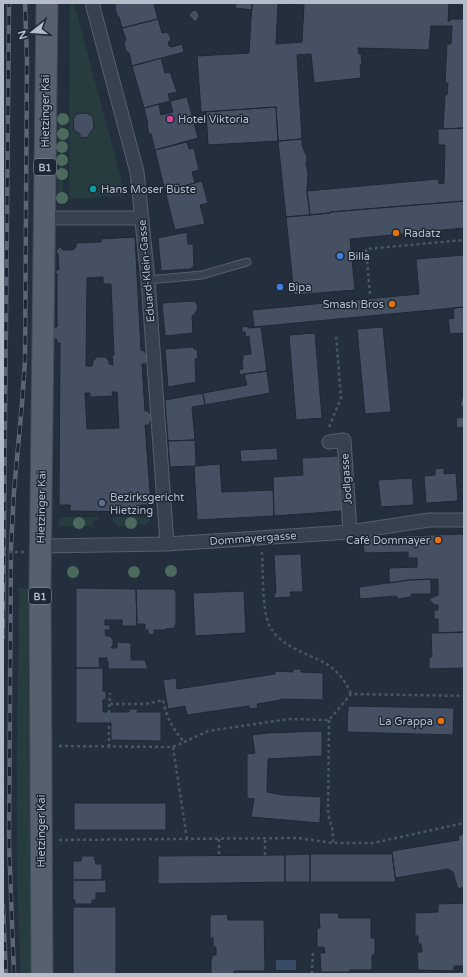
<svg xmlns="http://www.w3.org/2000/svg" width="467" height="977" font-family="'Varela Round',sans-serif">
<rect width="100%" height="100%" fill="#242f3e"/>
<path fill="#263c3f" d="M70 3H74L125 193 124 196 69 199Z
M59 116H63V149H59Z
M59 158H63V200H58Z
M60 517H98V519L93 521 92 526H61L59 525V518Z
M113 517H150V520L145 525 118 526 111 519Z
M19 588 31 589V974H21C13 845 18 716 19 588Z"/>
<path fill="#394c67" d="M276 960H296V970H276Z"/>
<path fill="#455162" stroke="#1f2835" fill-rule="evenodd" d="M116 3H159L154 5 158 19 122 28 119 17 117 15 115 8Z
M236 3H252V10L235 8Z
M252 3H449L448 21H450L451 19H464V128L443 129 445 95H447L448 83H445L447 44H451L452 26H431L429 50 358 48 359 54 361 53 362 65H360L361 78 314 83 311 54 297 55 302 139 278 141 276 107 201 112 197 56 249 53ZM278 4 304 5 302 42 276 44Z
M195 10 198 12 199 17 195 22 189 15 192 11Z
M158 19 162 33 166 32 169 34 171 39 168 43 169 46 172 47 182 44 184 52 132 66 129 53 126 51 124 43 126 40 122 28Z
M161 58 165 73 170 72 177 92 168 94 170 101 144 108 132 66Z
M187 97 198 138 155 150 151 134H149L147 125 148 124 144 108 159 104 161 115 173 112 170 101Z
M276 107 278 141 208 145 206 112Z
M87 113 93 117 94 128 89 134V137L80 138V134L74 130 73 119 77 114Z
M464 128V201L330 212V213L310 215 307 191 438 179 439 184 444 183 445 145H438V129Z
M302 139V145L307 158 306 164 308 173 307 191 310 215 286 217 278 141Z
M187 142 189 149 194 148 199 170 192 172 195 183 165 191 155 150Z
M202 181 208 203 200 205 205 224 175 230 165 191Z
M464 201V228L350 239 355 290 294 295 286 217 330 213V212Z
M187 232 188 244H193L194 266 190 269 161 271 158 238Z
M135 237 141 350 144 351 149 357 146 364H142L145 411H148L152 417 149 425H145L151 505H141V512L70 511V505H59L60 343H57V339H55L50 334 55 327H57V274L55 272 59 269 58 254 56 251 60 247 63 250H73L76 247V243L101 242V239ZM103 277V284H111L114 355H112L113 365 109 364V361L105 357H97L93 361 92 366H86L87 278ZM112 392H117L119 428 87 429 85 393H90V397L113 396Z
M464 255V307L254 327 252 310 419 294 416 259Z
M193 301 196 302 198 308 195 314 192 316 193 333 165 336 162 303Z
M464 307V333L450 334 448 319 454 318 453 308Z
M248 326V328L261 327 267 371 240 375 239 370 243 369 242 360H243V355L251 354 249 336 246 337 245 332H242V327Z
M383 327 391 412 365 414 357 329Z
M315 333 322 418 296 420 289 335Z
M194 347V349H197L198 359H195L196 382 168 387 165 349Z
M267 371 270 393 205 405 203 393 247 385 244 374Z
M464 390V407L460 406Z
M203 393 205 405 192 407 195 440 168 441 165 400Z
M464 417V427L457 428 456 418Z
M195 440 196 466 170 467 168 441Z
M277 448 278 460 241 462 240 450Z
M338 456 342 511 274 516 273 477 303 475 302 458Z
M220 464 222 492 273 490 274 516 197 520 194 466Z
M444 468V474L456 473 458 501 426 503 424 476 435 475V469Z
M412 478 414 505 381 507 378 480Z
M464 534V632L438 633V619H434V610H438V605H434L429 599 438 595V579L409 580 389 583V568L417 567V558H408V552L364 553 363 538 371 537Z
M301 554 303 592H290L291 597 274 598V593H276L274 555Z
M431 579V594H412L410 597 399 599 396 596 360 599 359 587 409 580Z
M76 588 136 589 137 626H122V620H105V625H110V630H105L106 636H110L113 640V645L111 648H117V642L131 643V660H145L148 669H108V662L106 657V658H99L100 668H76Z
M136 589H173L176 592V624L174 628 165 629V630H154V635L148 634V630H145V624H137Z
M244 591 246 633 195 636 193 593Z
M464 632V668L429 669V657H432L431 633Z
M76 668H103V691H106V699L103 700V712H129V709H138L137 712H161V741L111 740V723H76Z
M293 669H301V672L323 673V700L281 699V700L257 704 258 708 250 709 249 706 187 715 185 706 168 709 163 680 176 678 177 689 275 674V671L293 672Z
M348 706 454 708 453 735 347 732Z
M322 731V756L268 759 267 792 283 795 321 797 320 823 251 817 254 799 247 798V754L255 753 252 735 268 733Z
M74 803H166V830H74Z
M464 834V887L458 889 453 872 448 869 395 878 392 851 459 840 458 836Z
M310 854H392L396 882H310Z
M310 854V882H285V855Z
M285 855V882L158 884V856Z
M82 856H94L96 864H102V880H73V861H81Z
M73 880H106V893H96V900H92V904H75V900H73Z
M464 903V966H454V971L418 970 417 952H422L421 944H418V936H415V913L438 912V904Z
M73 907H116V974H73Z
M319 913H338L339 918H371V938H375V955H372V970H350V972H321L320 953H325L324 947H317V928H320Z
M227 914 228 920H264L265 971H234V974H211V960L212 959V955H216V947H213V938H210V915Z"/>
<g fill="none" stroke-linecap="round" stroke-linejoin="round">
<defs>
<path id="lane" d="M148 280 202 275 247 262"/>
<path id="street" d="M92 3 137 172 148 280 167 544
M44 218H142
M329 442 344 440 350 532
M41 546 167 544 350 532 429 520H464"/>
<path id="primary" d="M42 974 40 585 47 3"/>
</defs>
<use href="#lane" stroke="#565f6c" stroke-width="9"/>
<use href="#street" stroke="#565f6c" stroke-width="15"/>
<use href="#primary" stroke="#414a57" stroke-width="23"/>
<path stroke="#44595c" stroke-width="2.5" stroke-dasharray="3 3" stroke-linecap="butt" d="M370 294 366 249 464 240
M329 427 341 398 336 335
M262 552C263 570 262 609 269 625 281 649 311 653 331 667 340 674 347 684 351 694
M110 704H146L163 700C167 719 172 727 184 742
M109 713 110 693
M329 720 328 814 333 831V843
M59 746 173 747 208 731 289 719 329 720 351 694 464 696
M109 747V723
M173 747 187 839
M219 839V856
M59 840 298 838 333 843H373L464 823
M265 855V838
M312 974 313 950
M459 974 464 973"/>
<use href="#lane" stroke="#38414e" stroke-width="7"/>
<use href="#street" stroke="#38414e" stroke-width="13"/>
<use href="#primary" stroke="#56606e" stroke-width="21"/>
<defs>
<path id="rail" d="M3 637 9 3
M3 906 6 974
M14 974 9 844 11 547 14 491 22 404 25 361 27 60 25 3"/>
</defs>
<use href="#rail" stroke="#5a6575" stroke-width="4.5"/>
<use href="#rail" stroke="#1d2633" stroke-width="3" stroke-dasharray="9" stroke-linecap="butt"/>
<path stroke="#44595c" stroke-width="2.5" stroke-dasharray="3 3" stroke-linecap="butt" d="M3 552H24"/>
</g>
<g fill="#4b6a5d">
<circle cx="63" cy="119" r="6"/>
<circle cx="63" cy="134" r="6"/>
<circle cx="62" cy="147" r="6"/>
<circle cx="62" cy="160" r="6"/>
<circle cx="62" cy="174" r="6"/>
<circle cx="62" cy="198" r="6"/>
<circle cx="79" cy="523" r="6"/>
<circle cx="131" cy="523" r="6"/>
<circle cx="171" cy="571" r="6"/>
<circle cx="73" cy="572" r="6"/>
<circle cx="134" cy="572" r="6"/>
</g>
<circle fill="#d1479c" stroke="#1d2633" stroke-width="1.5" cx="170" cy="119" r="4"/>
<circle fill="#0f9aa8" stroke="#1d2633" stroke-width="1.5" cx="93" cy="189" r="4"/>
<g fill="#e8710a" stroke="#1d2633" stroke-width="1.5">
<circle cx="396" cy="233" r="4"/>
<circle cx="392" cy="304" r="4"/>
<circle cx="438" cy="540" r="4"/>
<circle cx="441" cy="721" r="4"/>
</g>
<g fill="#3f7fe0" stroke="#1d2633" stroke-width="1.5">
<circle cx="340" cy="256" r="4"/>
<circle cx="280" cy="287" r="4"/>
</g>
<circle fill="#5c6f8a" stroke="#1d2633" stroke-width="1.5" cx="102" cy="503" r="4"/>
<g text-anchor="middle" stroke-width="3" stroke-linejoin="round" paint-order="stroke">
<g fill="#1d2633" stroke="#878f9c" stroke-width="1">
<rect x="34" y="159" width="22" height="16" rx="3"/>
<rect x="29" y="588" width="22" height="16" rx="3"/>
</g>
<g font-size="10" font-weight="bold" fill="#b4bcc9">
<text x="45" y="171">B1</text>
<text x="40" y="600">B1</text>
</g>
<g font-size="11" fill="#b4bcc9" stroke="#1d2633">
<text transform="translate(45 111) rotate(-90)" y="4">Hietzinger Kai</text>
<text transform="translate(146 271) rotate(-95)" y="4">Eduard-Klein-Gasse</text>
<text transform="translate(346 479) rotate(-94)" y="4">Jodlgasse</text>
<text transform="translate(41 507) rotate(-89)" y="4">Hietzinger Kai</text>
<text transform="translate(253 538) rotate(-4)" y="4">Dommayergasse</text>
<text transform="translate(41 831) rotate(-90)" y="4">Hietzinger Kai</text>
</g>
<g font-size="11" fill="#b4bcc9" stroke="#1d2633" text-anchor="start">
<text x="178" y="123">Hotel Viktoria</text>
<text x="101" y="193">Hans Moser Büste</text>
<text x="404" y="237">Radatz</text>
<text x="348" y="260">Billa</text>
<text x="288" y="291">Bipa</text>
<text x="384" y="308" text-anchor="end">Smash Bros</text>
<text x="110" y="501">Bezirksgericht<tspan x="110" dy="13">Hietzing</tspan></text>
<text x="430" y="544" text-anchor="end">Café Dommayer</text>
<text x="433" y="725" text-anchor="end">La Grappa</text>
</g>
</g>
<rect width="467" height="977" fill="none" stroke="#b4bcc9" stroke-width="8"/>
<g transform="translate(32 32) rotate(253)" stroke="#1d2633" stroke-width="3" paint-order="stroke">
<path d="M0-3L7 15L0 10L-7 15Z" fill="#b4bcc9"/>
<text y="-6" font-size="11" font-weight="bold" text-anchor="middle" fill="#b4bcc9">N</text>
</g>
</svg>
